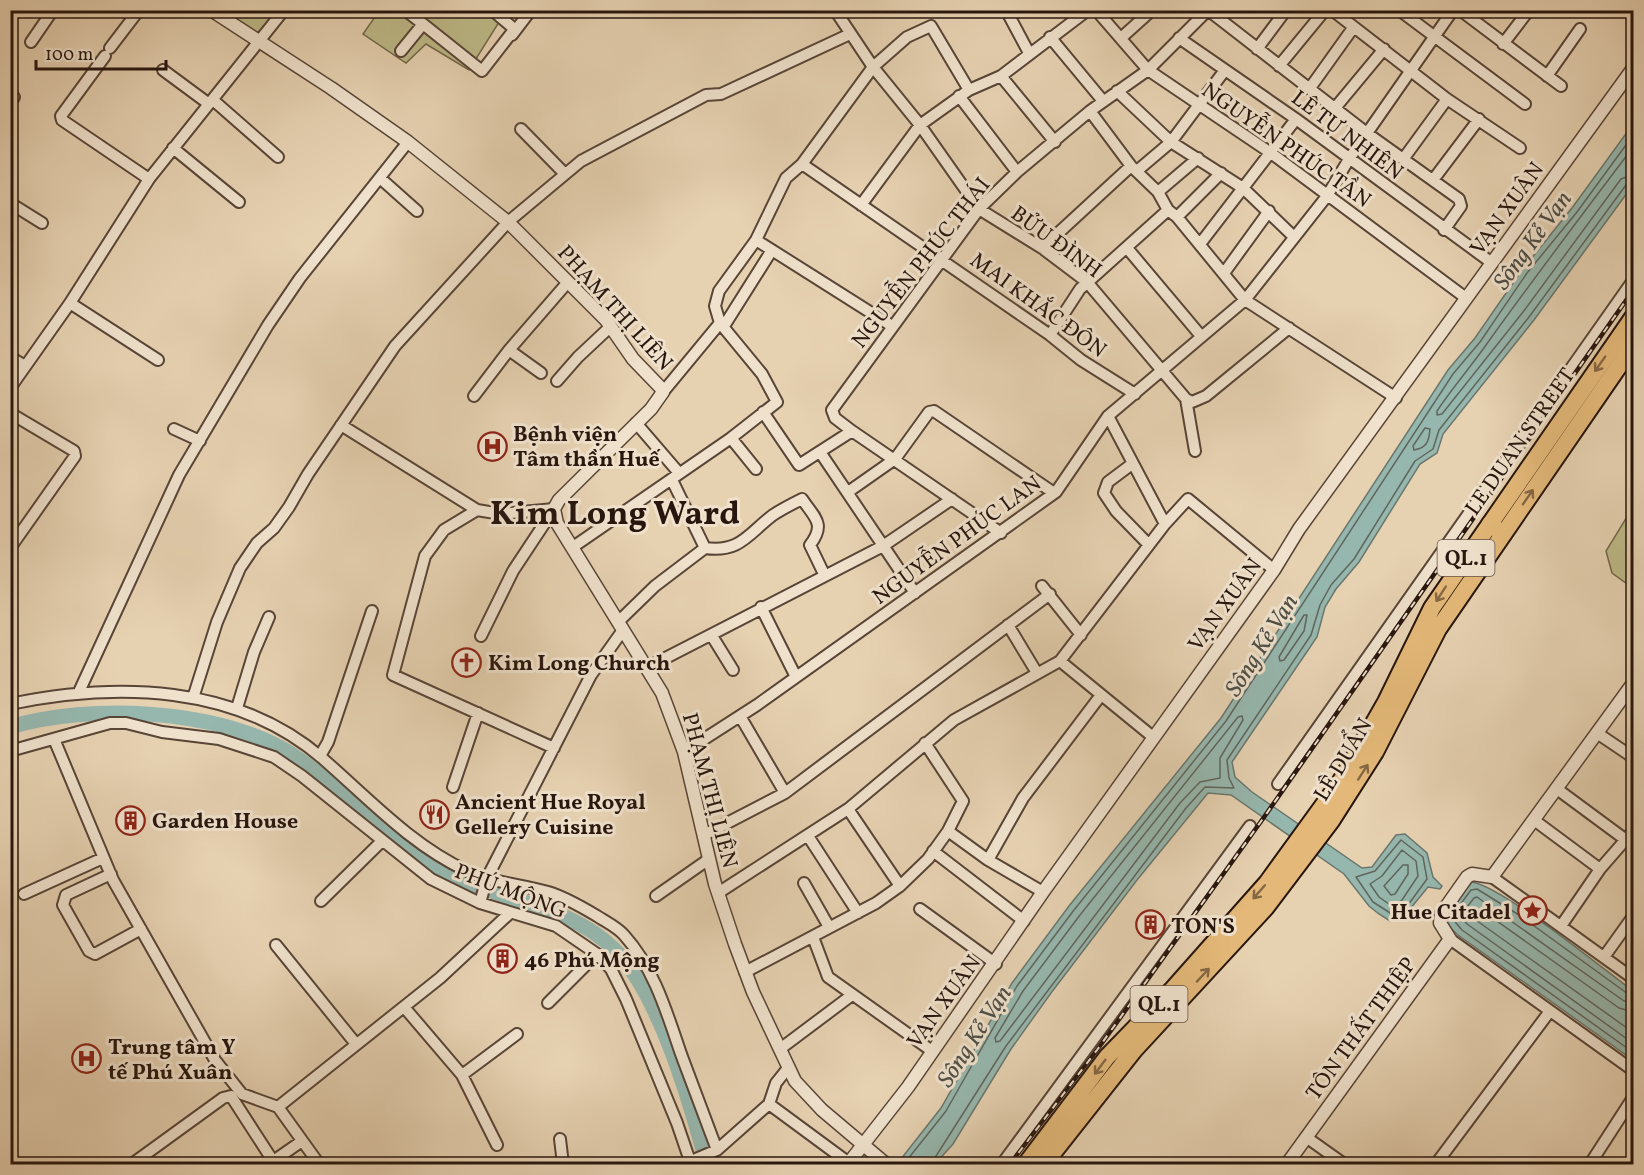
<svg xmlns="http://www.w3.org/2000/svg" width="1644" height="1175" font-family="Vollkorn,serif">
<rect width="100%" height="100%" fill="#e6d1b1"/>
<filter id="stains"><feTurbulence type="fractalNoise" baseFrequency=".00333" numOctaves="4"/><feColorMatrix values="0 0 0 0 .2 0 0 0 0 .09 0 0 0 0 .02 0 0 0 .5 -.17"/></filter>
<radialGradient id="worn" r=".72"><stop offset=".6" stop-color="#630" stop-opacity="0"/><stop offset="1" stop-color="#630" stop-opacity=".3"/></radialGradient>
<path fill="#bdb987" stroke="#72684a" stroke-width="1.5" d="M211 11H277L261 43Z
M379 11H506L469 70 426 44 406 63 363 34Z
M1633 507 1634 585 1630 586 1612 573 1606 551Z"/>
<path fill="#96b7ae" stroke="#6a776e" stroke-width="1.5" d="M1633 124V185L1534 320 1443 434 1437 453 1420 464 1359 562 1336 589 1325 607 1317 637 1232 762 1235 777 1252 792 1362 868 1372 867 1396 835 1405 834 1427 853 1433 877 1442 886 1440 889 1428 887 1401 920 1390 921 1379 914 1369 906 1344 874 1231 795 1208 793 1137 880 1051 993 1011 1049 953 1144 935 1164H897L941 1108 1012 983 1069 906 1221 718 1448 370 1475 338 1522 270 1572 208Z
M1472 882C1503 887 1602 968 1633 991V1060L1458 935 1444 922 1445 915Z"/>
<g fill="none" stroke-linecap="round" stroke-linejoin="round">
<path stroke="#5f665e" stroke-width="1.5" d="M1634 146C1584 212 1534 278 1486 345 1470 368 1452 388 1437 411V415L1442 414 1523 312 1621 179 1634 174
M1425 428 1430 429C1429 441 1427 448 1414 450L1413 446Z
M1307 615 1304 631 1284 660 1280 661 1279 657 1304 615Z
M1242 716 1243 720 1220 758V778L1200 782 1180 803 1000 1041 996 1042 995 1038 1023 991 1080 915 1238 717Z
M1401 840 1423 857 1427 879 1408 905 1395 916 1373 902 1356 877 1375 871Z
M1402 850 1416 861 1418 876 1402 900 1393 907 1379 897 1370 884 1382 876Z
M1403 865H1408V874L1395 894 1391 895 1384 886Z
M1634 995 1628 994 1519 915 1477 889 1471 890 1451 917 1462 930 1634 1053
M1634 1003 1624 1001 1477 897 1474 898 1460 916 1467 924 1634 1044
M1634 1012 1619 1008 1480 909 1472 914 1473 918 1634 1033
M904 1164 946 1111 1017 986 1074 910 1226 721 1453 374 1480 342 1527 273 1577 212 1634 134
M931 1164 1006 1046 1186 808 1205 787 1234 788 1229 778 1227 760 1311 635 1320 605 1331 585 1354 559 1415 461 1433 449 1439 430 1529 317 1626 185 1634 182"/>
<path stroke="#96b7ae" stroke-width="15" d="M10 727C90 703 216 709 288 752 346 788 389 843 450 874 504 902 569 905 614 949 657 991 687 1092 703 1150"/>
<defs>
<path id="minor" d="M405 10 423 24
M835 10 873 67 920 125 979 209 1042 248 1087 282 1186 399 1192 402 1206 396 1289 328
M1006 10 1029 53
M1096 10 1148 70 1271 153 1466 298
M1208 10 1368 134 1459 199 1461 206 1444 230
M1332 10 1447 99 1520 148
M1399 10 1525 104
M1460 10 1561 86
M512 35 531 10
M1050 37 1103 101
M1121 38 1152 10
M1179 38 1296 119 1492 263
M31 42 53 10
M1503 44 1529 10
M110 48 139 10
M1257 49 1286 10
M401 51 423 24 482 71 513 31 512 27 492 10
M105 56 61 116 62 120 149 179
M1279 66 1325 10
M163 70 209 104
M1001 76 1055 142
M1547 76 1580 29
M1310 88 1353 28
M1117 91 1171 142 1243 188 1293 236
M959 96 1017 172
M213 100 278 157
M10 103 14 97
M1335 108 1384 49
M1090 111 1131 166 1158 192 1168 210 1177 217 1245 300 1396 398
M521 129 565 174
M173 148 239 202
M1404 158 1447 99
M802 164 1050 335 1081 360 1135 394
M1138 170 1171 142 1225 70
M380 178 417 211
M1433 180 1479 119
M1158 192 1198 158
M10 203 42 223
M861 205 920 125 969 90 1001 76 1088 10
M1177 217 1221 173
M756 240 892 326
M1200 244 1296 119
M1042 248 1131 166
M1127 248 1201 336
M1224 273 1269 211
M70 303 158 360
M724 326 772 250
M1050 335 1080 289 1168 210
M10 357 25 366
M541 373 509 350 568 282
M557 381 578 357 610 327
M10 388 70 303 149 179 284 10
M663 392 720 323
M474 396 509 350
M1186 399 1195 451
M763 412 799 465 852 431
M10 413 74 451 75 456 10 548
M1108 416 1165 524
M636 423 679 473
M341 425 477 510
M174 429 200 441
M731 438 756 469
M820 452 915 593
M1132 464 1108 482 1104 493 1116 511 1149 545
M672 480 705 548
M848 492 895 459 929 412 934 411 1054 493
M554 509 501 514 477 510 444 530 425 556 393 675 554 748
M1001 533 852 431 835 418 832 410 979 209 1017 172 1090 111 1148 70 1208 10
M573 547 731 438 777 402 762 374 720 323 715 306 719 291 756 240 786 178 802 164 873 67 907 37 931 26 969 90
M1042 586 1081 635
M761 607 796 677
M618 622 655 586 705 548C740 553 748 534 773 515 782 509 792 504 802 499 815 518 826 524 810 545L824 574
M1008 625 1037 673
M481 636 513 571 554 509
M712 636 733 670
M1060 661 1153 737
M648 667 883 546 952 499
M78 694 179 475 268 325 300 278 408 142
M193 698 217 622 240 568 257 543 274 528 289 507 308 474 395 346 508 222 581 161 706 95 721 94 850 34
M10 704C116 682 236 684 322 758 368 798 411 845 467 871 493 883 521 884 548 892 565 897 582 907 597 916 606 922 617 927 624 935 654 968 667 1013 681 1054 693 1086 705 1118 717 1150
M237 708 254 652 269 617
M740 716 785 793
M1597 733 1634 758
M54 739 113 880 215 1060 242 1094 278 1107
M10 751 110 723H126L162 732 219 739 274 757 302 776 431 879 480 903 556 926 597 954 611 969 626 999 677 1123 691 1164
M684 752 757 705 1056 492 1108 416 1245 300 1327 196 1349 159 1453 10
M320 756 328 742 372 611
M1278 784 1634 279
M453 787 478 713
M1557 789 1626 840
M848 809 900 886
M1534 820 1600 869
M948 831 988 860 1043 892
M704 835 785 793 1050 594
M808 836 858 913
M933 851 1024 921
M988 860 1023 798 1101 695
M111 874 66 895 63 905 89 951 95 954 141 929
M1492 877 1634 979
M804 883 829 927
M718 893 848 809 954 720 1060 661 1165 524 1188 499 1274 570
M24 894 103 858
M656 896 709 859
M321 901 382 841
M480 903 487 878 591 675 623 630
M920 909 996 964
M1561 926 1600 869 1634 830
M813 937 828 977 932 1051
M1450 939 1634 1071
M276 945 356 1044
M1604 957 1634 915
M745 972 876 903 900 886 928 859 948 831 963 801 925 743
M548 1003 597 954
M404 1007 462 1075 497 1145
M780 1049 852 995
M462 1075 517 1034
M769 1104 776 1083 788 1068
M1306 1137 1344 1164
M560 1139 563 1164
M691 1161 717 1150 769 1104 849 1163
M132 1164 223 1098 231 1096 273 1161
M269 1164 302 1141
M319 1164 278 1107 440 978 510 913
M1002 1164 1250 826
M1436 1164 1550 1011
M1590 1164 1634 1096"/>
<path id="tertiary" d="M211 10 331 88 408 142 508 222 606 320 633 359 660 387 663 392 651 409 559 500 554 509 557 523 662 693 684 752 715 884 735 944 753 992 795 1081 822 1110 886 1164
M848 1164 908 1087 1043 892 1274 570 1299 529 1634 67
M1287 1164 1450 939 1440 923 1441 914 1467 877 1472 874 1492 877 1634 682"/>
<path id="primary" d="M1026 1164 1107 1057 1173 989 1267 883 1341 781 1386 702 1432 608 1634 316
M1044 1164 1134 1050 1266 907 1331 821 1375 752 1438 629 1634 344"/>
<path id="trunk" d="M1490 524 1503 534"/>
</defs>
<use href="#minor" stroke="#584537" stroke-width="14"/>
<use href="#tertiary" stroke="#584537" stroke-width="15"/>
<use href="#primary" stroke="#28160e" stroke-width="20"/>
<use href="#trunk" stroke="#28160e" stroke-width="20"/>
<use href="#minor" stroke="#efe1cc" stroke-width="10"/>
<use href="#tertiary" stroke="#efe1cc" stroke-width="12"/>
<use href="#primary" stroke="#e3b878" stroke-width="16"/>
<use href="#trunk" stroke="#e3b878" stroke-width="16"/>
<defs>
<path id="rail" d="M1010 1164 1097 1050 1262 820 1634 289"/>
</defs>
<use href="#rail" stroke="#28160e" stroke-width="4.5"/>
<use href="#rail" stroke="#efe1cc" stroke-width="2" stroke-dasharray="7" stroke-linecap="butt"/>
</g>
<defs><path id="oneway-shaft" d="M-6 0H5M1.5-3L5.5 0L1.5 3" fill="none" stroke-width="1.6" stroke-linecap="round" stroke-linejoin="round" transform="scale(1.5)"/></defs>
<g stroke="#866743">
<use href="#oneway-shaft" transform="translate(1600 364) rotate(125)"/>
<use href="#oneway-shaft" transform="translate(1528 497) rotate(-55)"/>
<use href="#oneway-shaft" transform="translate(1441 594) rotate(123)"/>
<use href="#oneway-shaft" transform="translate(1363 772) rotate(-57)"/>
<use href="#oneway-shaft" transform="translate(1259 892) rotate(131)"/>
<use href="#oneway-shaft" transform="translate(1203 975) rotate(-47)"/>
<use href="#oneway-shaft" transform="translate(1100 1067) rotate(127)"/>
</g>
<defs>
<symbol id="hospital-ring" viewBox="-11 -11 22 22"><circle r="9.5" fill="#efe1cc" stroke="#8f2418" stroke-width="1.5"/><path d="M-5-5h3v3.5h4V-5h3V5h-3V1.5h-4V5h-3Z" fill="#8f2418"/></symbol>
<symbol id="church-ring" viewBox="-11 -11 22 22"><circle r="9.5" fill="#efe1cc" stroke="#8f2418" stroke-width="1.5"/><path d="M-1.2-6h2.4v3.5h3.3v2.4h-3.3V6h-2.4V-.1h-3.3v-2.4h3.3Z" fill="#8f2418"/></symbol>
<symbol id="restaurant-ring" viewBox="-11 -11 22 22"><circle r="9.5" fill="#efe1cc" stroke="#8f2418" stroke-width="1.5"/><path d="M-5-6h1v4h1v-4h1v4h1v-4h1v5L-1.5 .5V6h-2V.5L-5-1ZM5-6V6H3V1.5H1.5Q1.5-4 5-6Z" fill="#8f2418"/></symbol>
<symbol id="building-ring" viewBox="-11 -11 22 22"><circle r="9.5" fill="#efe1cc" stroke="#8f2418" stroke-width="1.5"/><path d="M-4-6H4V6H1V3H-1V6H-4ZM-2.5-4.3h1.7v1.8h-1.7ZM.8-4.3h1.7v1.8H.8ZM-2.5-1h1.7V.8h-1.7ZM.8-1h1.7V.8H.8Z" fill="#8f2418"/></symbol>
<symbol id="sight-ring" viewBox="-11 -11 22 22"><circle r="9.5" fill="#efe1cc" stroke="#8f2418" stroke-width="1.5"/><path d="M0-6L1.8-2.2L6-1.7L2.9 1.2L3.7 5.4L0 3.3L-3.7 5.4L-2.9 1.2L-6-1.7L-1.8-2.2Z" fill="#8f2418"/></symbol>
</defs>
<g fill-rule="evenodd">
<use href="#hospital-ring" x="476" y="430" width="33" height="33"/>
<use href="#church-ring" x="450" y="646" width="33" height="33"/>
<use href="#restaurant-ring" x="418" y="798" width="33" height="33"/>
<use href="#building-ring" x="114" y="804" width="33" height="33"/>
<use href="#sight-ring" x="1516" y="894" width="33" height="33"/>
<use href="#building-ring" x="1134" y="908" width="33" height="33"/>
<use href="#building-ring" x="486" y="942" width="33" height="33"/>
<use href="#hospital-ring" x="70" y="1042" width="33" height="33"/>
</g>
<g text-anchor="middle" stroke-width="6" stroke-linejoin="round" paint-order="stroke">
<g fill="#efe1cc" stroke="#645347" stroke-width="1.5">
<rect x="1437.5" y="540" width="57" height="36" rx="4.5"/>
<rect x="1130.5" y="986" width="57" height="36" rx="4.5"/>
</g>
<g font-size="21" font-weight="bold" fill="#28160e">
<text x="1466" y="565">QL.1</text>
<text x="1159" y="1011">QL.1</text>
</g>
<g font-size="22" fill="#28160e" stroke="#efe1cc">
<text transform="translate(1348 134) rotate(37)" y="8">LÊ TỰ NHIÊN</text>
<text transform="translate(1287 144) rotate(35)" y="8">NGUYỄN PHÚC TẦN</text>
<text transform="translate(1506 208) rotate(-54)" y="8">VẠN XUÂN</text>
<text transform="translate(1057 241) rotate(36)" y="8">BỬU ĐÌNH</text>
<text transform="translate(920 262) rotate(-52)" y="8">NGUYỄN PHÚC THÁI</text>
<text transform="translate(1039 304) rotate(36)" y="8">MAI KHẮC ĐÔN</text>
<text transform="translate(616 307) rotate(48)" y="8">PHẠM THỊ LIÊN</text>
<text transform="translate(1519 441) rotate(-55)" y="8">LE DUAN STREET</text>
<text transform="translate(956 539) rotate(-36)" y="8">NGUYỄN PHÚC LAN</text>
<text transform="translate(1224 604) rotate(-54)" y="8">VẠN XUÂN</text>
<text transform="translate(1342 759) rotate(-59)" y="8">LÊ DUẨN</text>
<text transform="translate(711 790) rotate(75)" y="8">PHẠM THỊ LIÊN</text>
<text transform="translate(511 890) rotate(21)" y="8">PHÚ MỘNG</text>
<text transform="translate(943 1001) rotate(-54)" y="8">VẠN XUÂN</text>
<text transform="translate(1360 1028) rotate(-54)" y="8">TÔN THẤT THIỆP</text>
</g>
<g font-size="22" font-weight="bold" fill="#28160e" stroke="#efe1cc" text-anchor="start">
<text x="513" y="441">Bệnh viện<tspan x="513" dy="25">Tâm thần Huế</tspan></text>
<text x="488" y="670">Kim Long Church</text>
<text x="455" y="809">Ancient Hue Royal<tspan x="455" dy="25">Gellery Cuisine</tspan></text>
<text x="152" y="828">Garden House</text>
<text x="1511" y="919" text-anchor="end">Hue Citadel</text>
<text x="1171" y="933">TON'S</text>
<text x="524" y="967">46 Phú Mộng</text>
<text x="108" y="1054">Trung tâm Y<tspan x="108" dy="25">tế Phú Xuân</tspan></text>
</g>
<g font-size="24" font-style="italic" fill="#4e4e46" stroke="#efe1cc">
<text transform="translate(1532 240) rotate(-54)" y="8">Sông Kẻ Vạn</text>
<text transform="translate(1261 645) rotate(-58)" y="8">Sông Kẻ Vạn</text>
<text transform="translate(974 1036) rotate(-57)" y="8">Sông Kẻ Vạn</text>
</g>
<g font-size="34" font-weight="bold" fill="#28160e" stroke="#efe1cc">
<text x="615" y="524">Kim Long Ward</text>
</g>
</g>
<rect width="1644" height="1175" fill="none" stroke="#e6d1b1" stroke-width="36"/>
<rect x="12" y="12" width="1620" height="1151" fill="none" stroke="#28160e" stroke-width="3"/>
<rect x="18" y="18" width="1608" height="1139" fill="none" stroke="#28160e" stroke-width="1.5"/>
<path d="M36 60v9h130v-9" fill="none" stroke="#28160e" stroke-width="3"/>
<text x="45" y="60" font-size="18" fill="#28160e" stroke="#efe1cc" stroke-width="4.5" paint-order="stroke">100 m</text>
<rect width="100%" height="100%" filter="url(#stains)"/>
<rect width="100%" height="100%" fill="url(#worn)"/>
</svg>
